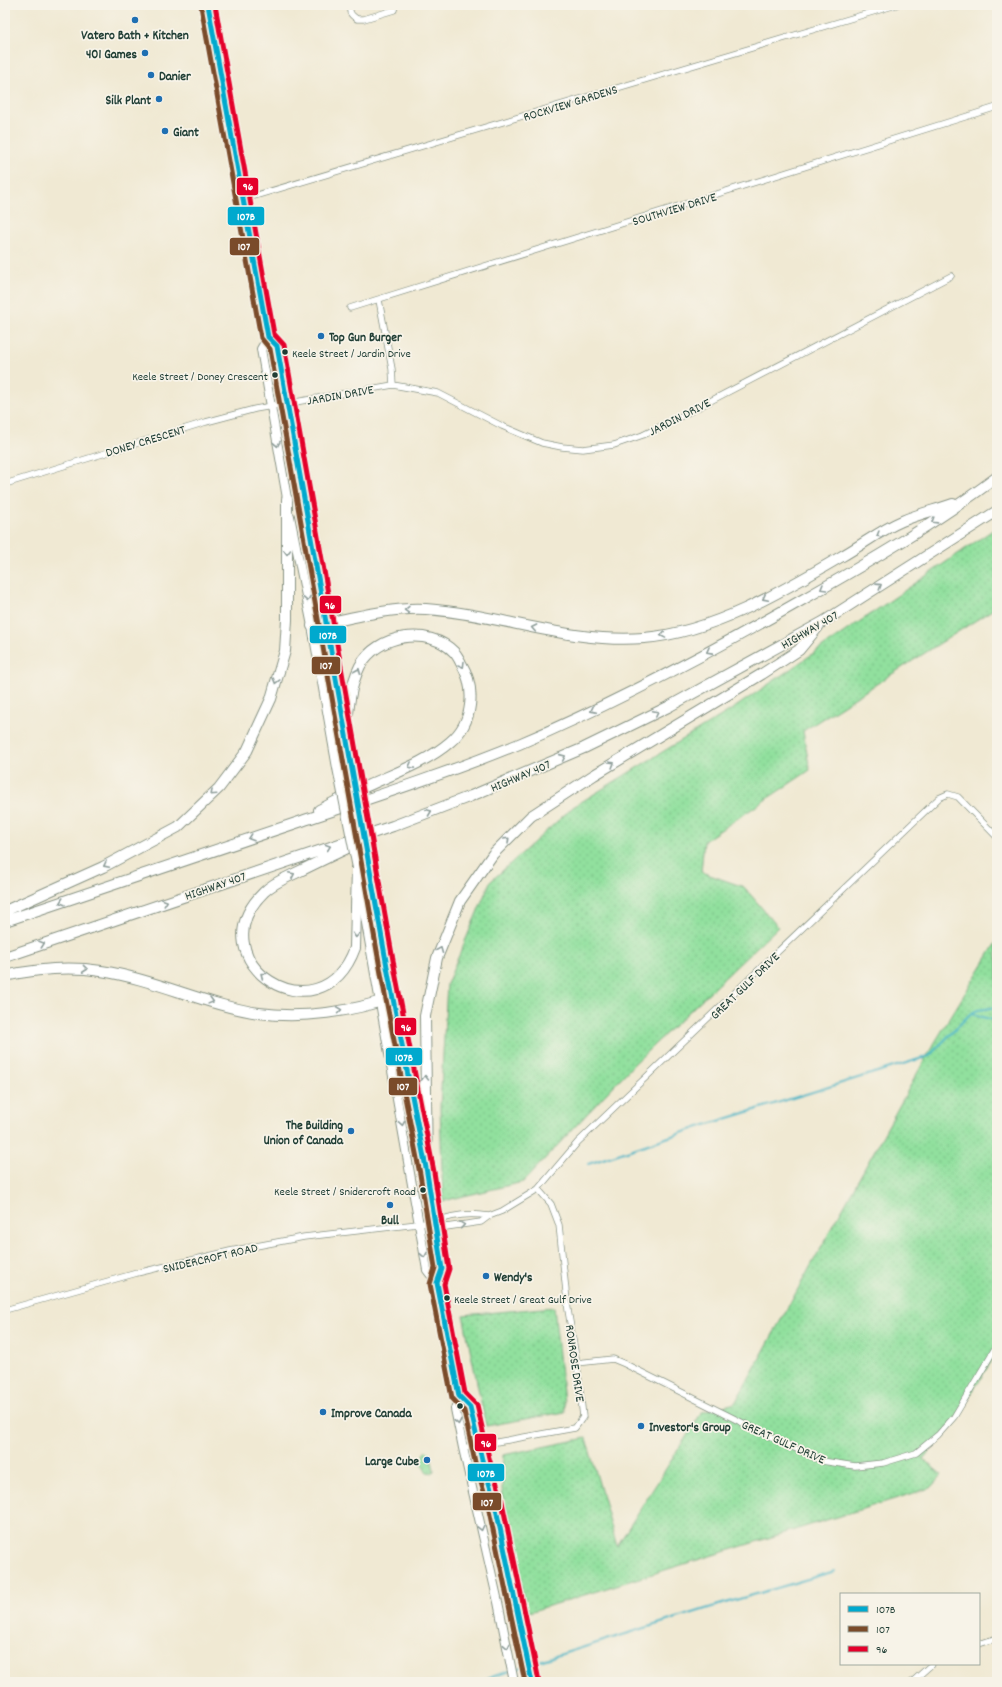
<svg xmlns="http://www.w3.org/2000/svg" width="1002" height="1687" font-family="Dekko,sans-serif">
<defs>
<pattern id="grass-dots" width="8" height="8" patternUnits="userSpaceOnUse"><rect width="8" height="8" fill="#91e09e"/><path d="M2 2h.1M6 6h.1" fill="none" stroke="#7dc189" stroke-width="1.8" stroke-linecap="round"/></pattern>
</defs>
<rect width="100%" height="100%" fill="#f7f3e8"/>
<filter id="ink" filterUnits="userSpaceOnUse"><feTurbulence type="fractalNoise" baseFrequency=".025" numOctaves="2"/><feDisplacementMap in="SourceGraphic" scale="8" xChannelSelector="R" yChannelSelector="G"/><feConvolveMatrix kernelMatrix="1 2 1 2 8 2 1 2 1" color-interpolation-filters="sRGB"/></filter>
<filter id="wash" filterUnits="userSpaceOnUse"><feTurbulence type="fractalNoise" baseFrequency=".012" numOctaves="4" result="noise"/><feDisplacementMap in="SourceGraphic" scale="16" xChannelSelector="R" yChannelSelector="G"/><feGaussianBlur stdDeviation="0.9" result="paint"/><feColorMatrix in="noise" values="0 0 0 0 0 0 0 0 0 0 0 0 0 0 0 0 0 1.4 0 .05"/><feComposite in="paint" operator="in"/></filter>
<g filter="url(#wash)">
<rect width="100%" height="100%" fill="#f0e9d3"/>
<path fill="url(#grass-dots)" stroke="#588e69" d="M997 527V601L992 610 803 731 810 770 704 841 701 872 744 887 778 927 635 1063 523 1182 443 1201 440 1107 447 984 490 882 573 807 734 708Z
M997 941V1352L954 1421 923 1459 942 1475 930 1488 526 1613 502 1489 503 1455 586 1438 617 1546 702 1412 735 1403 929 1052Z
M554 1307 565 1412 486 1426 463 1315Z
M426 1451 430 1453 434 1470 433 1473 427 1472C421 1467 420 1456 426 1451Z"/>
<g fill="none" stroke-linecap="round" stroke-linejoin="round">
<path stroke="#4ab6c7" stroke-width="2" d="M971 1014 997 1021
M588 1164 696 1128 929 1056 970 1014 978 1010 997 1007
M530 1664 712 1607 835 1571
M513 1670 526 1665
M478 1682 509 1671"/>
</g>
</g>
<g filter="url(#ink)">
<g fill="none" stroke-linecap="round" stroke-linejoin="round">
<defs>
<path id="minor" d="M351 5C348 12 351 15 357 19H364L394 10 395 5
M244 199 896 5
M379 300 392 369 393 385
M350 308 997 107
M5 484 206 422 255 409 393 385 438 393 502 426 542 443 562 447 583 449 614 445 643 435 670 422 951 276
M435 1222 446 1227 481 1222 489 1216 502 1211 538 1189 578 1142 939 798 948 794 958 797 997 837
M5 1310 137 1273 230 1251 304 1237 435 1222C451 1215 471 1213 489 1216
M577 1363 613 1359 625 1364 761 1432 822 1461 855 1466 883 1463 916 1453 938 1435 954 1417 997 1345
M463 1448 575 1428 583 1417 577 1363 568 1310 559 1225 551 1204 538 1189
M979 1644 997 1638
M912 1682 932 1664"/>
<path id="secondary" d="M208 5 268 337 277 346 351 767
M268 337 261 349 288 504
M290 516 312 626 337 768
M370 865 389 978 424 1157
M359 883 427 1270 437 1283 459 1396 455 1409 463 1448 498 1602 514 1682
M426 1168 442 1269 437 1283
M459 1396 470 1407 482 1460 494 1499 503 1539 532 1682"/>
<path id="motorway" d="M312 626C348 619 389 607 426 609 499 614 570 644 644 638 716 632 788 588 849 552 866 542 883 529 902 521 918 514 936 510 953 504
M319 810C335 802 351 793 367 786 395 773 427 762 450 742 474 722 476 688 461 663 459 659 457 655 454 652 429 626 377 634 360 666 349 688 348 713 346 737
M357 868 355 948C320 1043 194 960 264 892 274 882 288 877 300 871 320 861 339 852 358 843
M5 911 103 867 178 827 219 788 247 751 271 699 285 651 287 620V499
M5 921C104 888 203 855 302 821 374 797 448 773 519 744 616 703 711 652 802 600 869 562 936 523 997 477
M5 957 393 826 471 796 584 748 668 707 823 622 997 511
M5 976C37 969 69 966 101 971 155 979 205 1005 259 1013 301 1019 353 1012 393 997
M427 1173 425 1016 437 958 460 901 493 854 531 816 594 775 762 674 799 650 818 627"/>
</defs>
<use href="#minor" stroke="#889384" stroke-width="7"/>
<use href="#secondary" stroke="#889384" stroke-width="10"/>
<use href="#motorway" stroke="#889384" stroke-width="12"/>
<use href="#minor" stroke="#fff" stroke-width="5.5"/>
<use href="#secondary" stroke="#fff" stroke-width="8"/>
<use href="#motorway" stroke="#fff" stroke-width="10"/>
<defs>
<path id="secondary-bridge" d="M351 767 370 865
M337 768 357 868"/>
</defs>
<use href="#secondary-bridge" stroke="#889384" stroke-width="10" stroke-linecap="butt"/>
<use href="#secondary-bridge" stroke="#fff" stroke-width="8"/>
<defs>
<path id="bus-1" d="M208 5 268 337 277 346 389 978 427 1173 442 1269 437 1283 459 1396 470 1407 482 1460 494 1499 532 1682"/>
<path id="bus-2" d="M201 6 261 338 270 349 382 979 420 1174 435 1268 430 1284 452 1398 464 1411 475 1462 487 1501 525 1682"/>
<path id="bus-3" d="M215 5 274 334 284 345 396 977 434 1172 449 1269 444 1284 465 1393 477 1405 489 1458 501 1497 539 1681"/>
</defs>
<use href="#bus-1" stroke="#f7f3e8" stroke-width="8"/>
<use href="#bus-2" stroke="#f7f3e8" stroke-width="8"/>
<use href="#bus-3" stroke="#f7f3e8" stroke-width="8"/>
<use href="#bus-1" stroke="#00a9ce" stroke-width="5"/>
<use href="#bus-2" stroke="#7a4b2a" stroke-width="5"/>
<use href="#bus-3" stroke="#e4002b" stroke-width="5"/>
</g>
<defs><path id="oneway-chevron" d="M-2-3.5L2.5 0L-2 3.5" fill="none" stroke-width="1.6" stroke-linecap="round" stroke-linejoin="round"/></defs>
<g stroke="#8f9e9a">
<use href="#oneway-chevron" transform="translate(277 444) rotate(80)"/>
<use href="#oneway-chevron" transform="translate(934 521) rotate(148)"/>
<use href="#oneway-chevron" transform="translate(879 535) rotate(149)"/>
<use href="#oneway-chevron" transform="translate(287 552) rotate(90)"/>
<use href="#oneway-chevron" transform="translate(879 586) rotate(-33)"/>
<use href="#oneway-chevron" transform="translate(823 588) rotate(150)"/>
<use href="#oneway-chevron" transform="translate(765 598) rotate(154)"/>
<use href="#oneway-chevron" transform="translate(307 599) rotate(79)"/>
<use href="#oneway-chevron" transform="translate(407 610) rotate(179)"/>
<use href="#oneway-chevron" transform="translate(534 628) rotate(-169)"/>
<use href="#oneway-chevron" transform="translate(663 635) rotate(170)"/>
<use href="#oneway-chevron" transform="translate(709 651) rotate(152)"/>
<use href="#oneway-chevron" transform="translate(462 665) rotate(59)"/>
<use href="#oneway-chevron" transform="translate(358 671) rotate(-67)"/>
<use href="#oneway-chevron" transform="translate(276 681) rotate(105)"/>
<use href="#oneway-chevron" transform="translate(593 710) rotate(154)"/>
<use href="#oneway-chevron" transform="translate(656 713) rotate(-27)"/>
<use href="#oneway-chevron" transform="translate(563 757) rotate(-24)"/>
<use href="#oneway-chevron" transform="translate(612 764) rotate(-31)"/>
<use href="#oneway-chevron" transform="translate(411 766) rotate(152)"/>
<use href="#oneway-chevron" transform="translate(213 793) rotate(137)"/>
<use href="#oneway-chevron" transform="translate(429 812) rotate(-21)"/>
<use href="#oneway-chevron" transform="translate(251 838) rotate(161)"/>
<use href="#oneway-chevron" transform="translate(507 840) rotate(-44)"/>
<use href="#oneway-chevron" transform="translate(328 847) rotate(-19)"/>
<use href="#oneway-chevron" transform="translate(106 865) rotate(153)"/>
<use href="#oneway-chevron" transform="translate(292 875) rotate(-26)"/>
<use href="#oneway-chevron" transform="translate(62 902) rotate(161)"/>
<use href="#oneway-chevron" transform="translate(165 902) rotate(-19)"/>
<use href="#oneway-chevron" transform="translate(356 935) rotate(94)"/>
<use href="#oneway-chevron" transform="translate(42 944) rotate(-19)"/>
<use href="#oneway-chevron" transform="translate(440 950) rotate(-68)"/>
<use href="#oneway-chevron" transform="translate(85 969) rotate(6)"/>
<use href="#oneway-chevron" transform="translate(263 975) rotate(-142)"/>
<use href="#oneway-chevron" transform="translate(211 1001) rotate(15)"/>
<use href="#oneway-chevron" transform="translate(339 1010) rotate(-8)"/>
<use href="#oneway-chevron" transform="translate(425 1078) rotate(-91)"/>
<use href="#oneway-chevron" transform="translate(402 1123) rotate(80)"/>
<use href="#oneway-chevron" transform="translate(462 1225) rotate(-9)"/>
<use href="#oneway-chevron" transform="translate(424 1255) rotate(80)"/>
<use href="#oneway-chevron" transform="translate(458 1422) rotate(79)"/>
<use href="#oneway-chevron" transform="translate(481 1528) rotate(77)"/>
<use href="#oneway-chevron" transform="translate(507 1646) rotate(79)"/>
</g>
</g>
<g fill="#1f6fb2" stroke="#f7f3e8" stroke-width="1.5">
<circle cx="135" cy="20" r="4"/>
<circle cx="145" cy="53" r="4"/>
<circle cx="151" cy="75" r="4"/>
<circle cx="159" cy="99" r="4"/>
<circle cx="165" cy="131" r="4"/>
<circle cx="321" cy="336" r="4"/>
<circle cx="351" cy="1131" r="4"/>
<circle cx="390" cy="1205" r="4"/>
<circle cx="486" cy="1276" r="4"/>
<circle cx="323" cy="1412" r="4"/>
<circle cx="641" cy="1426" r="4"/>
<circle cx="427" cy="1460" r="4"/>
</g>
<g fill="#1f3d34" stroke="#f7f3e8" stroke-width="1.5">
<circle cx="285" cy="352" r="3.5"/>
<circle cx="275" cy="375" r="3.5"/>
<circle cx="423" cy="1190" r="3.5"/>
<circle cx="447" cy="1298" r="3.5"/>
<circle cx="460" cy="1406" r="3.5"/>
</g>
<g text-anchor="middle" stroke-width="3.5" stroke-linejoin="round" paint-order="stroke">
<g font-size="12" fill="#1f3d34" stroke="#f7f3e8" text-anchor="start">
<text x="292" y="357">Keele Street / Jardin Drive</text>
<text x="268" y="380" text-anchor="end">Keele Street / Doney Crescent</text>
<text x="416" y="1195" text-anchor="end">Keele Street / Snidercroft Road</text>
<text x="454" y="1303">Keele Street / Great Gulf Drive</text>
</g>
<g font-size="13" font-weight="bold" fill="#1f3d34" stroke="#f7f3e8" text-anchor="start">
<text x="135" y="39" text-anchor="middle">Vatero Bath + Kitchen</text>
<text x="137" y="58" text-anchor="end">401 Games</text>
<text x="159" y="80">Danier</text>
<text x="151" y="104" text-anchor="end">Silk Plant</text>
<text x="173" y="136">Giant</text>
<text x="329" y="341">Top Gun Burger</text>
<text x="343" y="1129" text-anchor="end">The Building<tspan x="343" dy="15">Union of Canada</tspan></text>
<text x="390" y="1224" text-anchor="middle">Bull</text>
<text x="494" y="1281">Wendy's</text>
<text x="331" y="1417">Improve Canada</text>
<text x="649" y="1431">Investor's Group</text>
<text x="419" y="1465" text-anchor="end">Large Cube</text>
</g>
<g font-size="13" fill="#1f3d34" stroke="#f7f3e8">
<text transform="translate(570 102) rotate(-17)" y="5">ROCKVIEW GARDENS</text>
<text transform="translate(674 208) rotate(-17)" y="5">SOUTHVIEW DRIVE</text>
<text transform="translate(340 394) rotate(-10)" y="5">JARDIN DRIVE</text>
<text transform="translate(679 416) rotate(-27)" y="5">JARDIN DRIVE</text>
<text transform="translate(145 440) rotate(-17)" y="5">DONEY CRESCENT</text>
<text transform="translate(809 629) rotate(-30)" y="5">HIGHWAY 407</text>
<text transform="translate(520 775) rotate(-23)" y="5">HIGHWAY 407</text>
<text transform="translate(215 885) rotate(-19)" y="5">HIGHWAY 407</text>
<text transform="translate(744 985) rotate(-44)" y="5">GREAT GULF DRIVE</text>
<text transform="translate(210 1257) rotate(-13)" y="5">SNIDERCROFT ROAD</text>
<text transform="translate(576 1363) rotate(82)" y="5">RONROSE DRIVE</text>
<text transform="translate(784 1441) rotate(24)" y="5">GREAT GULF DRIVE</text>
</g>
</g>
<g stroke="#f7f3e8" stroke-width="1.5">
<rect x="236" y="177" width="23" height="19" rx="4" fill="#e4002b"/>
<rect x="227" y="206" width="38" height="20" rx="4" fill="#00a9ce"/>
<rect x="229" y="237" width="31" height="19" rx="4" fill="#7a4b2a"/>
<rect x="319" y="595" width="23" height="19" rx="4" fill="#e4002b"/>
<rect x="309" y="625" width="38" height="19" rx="4" fill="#00a9ce"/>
<rect x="311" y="656" width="30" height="19" rx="4" fill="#7a4b2a"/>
<rect x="394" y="1017" width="23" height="19" rx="4" fill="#e4002b"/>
<rect x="385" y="1047" width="38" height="19" rx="4" fill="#00a9ce"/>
<rect x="388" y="1077" width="30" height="19" rx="4" fill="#7a4b2a"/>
<rect x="474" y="1433" width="23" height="19" rx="4" fill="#e4002b"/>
<rect x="467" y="1463" width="38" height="19" rx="4" fill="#00a9ce"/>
<rect x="472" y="1492" width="30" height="19" rx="4" fill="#7a4b2a"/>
</g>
<g font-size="11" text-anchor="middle" font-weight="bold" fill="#fff">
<text x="248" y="190">96</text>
<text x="246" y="220">107B</text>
<text x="244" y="250">107</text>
<text x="330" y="609">96</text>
<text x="328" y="639">107B</text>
<text x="326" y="669">107</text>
<text x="406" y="1031">96</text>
<text x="404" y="1061">107B</text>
<text x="403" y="1090">107</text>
<text x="486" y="1447">96</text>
<text x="486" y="1477">107B</text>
<text x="487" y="1506">107</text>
</g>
<rect width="1002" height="1687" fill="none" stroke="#f7f3e8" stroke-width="20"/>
<rect x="840" y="1593" width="140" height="72" fill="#f7f3e8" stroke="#a1aaa0"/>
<rect x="848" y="1606" width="20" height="6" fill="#00a9ce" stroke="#a1aaa0"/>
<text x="876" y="1613" font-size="12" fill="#1f3d34">107B</text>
<rect x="848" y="1626" width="20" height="6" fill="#7a4b2a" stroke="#a1aaa0"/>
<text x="876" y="1633" font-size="12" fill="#1f3d34">107</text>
<rect x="848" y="1646" width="20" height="6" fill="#e4002b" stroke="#a1aaa0"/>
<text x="876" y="1653" font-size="12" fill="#1f3d34">96</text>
</svg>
